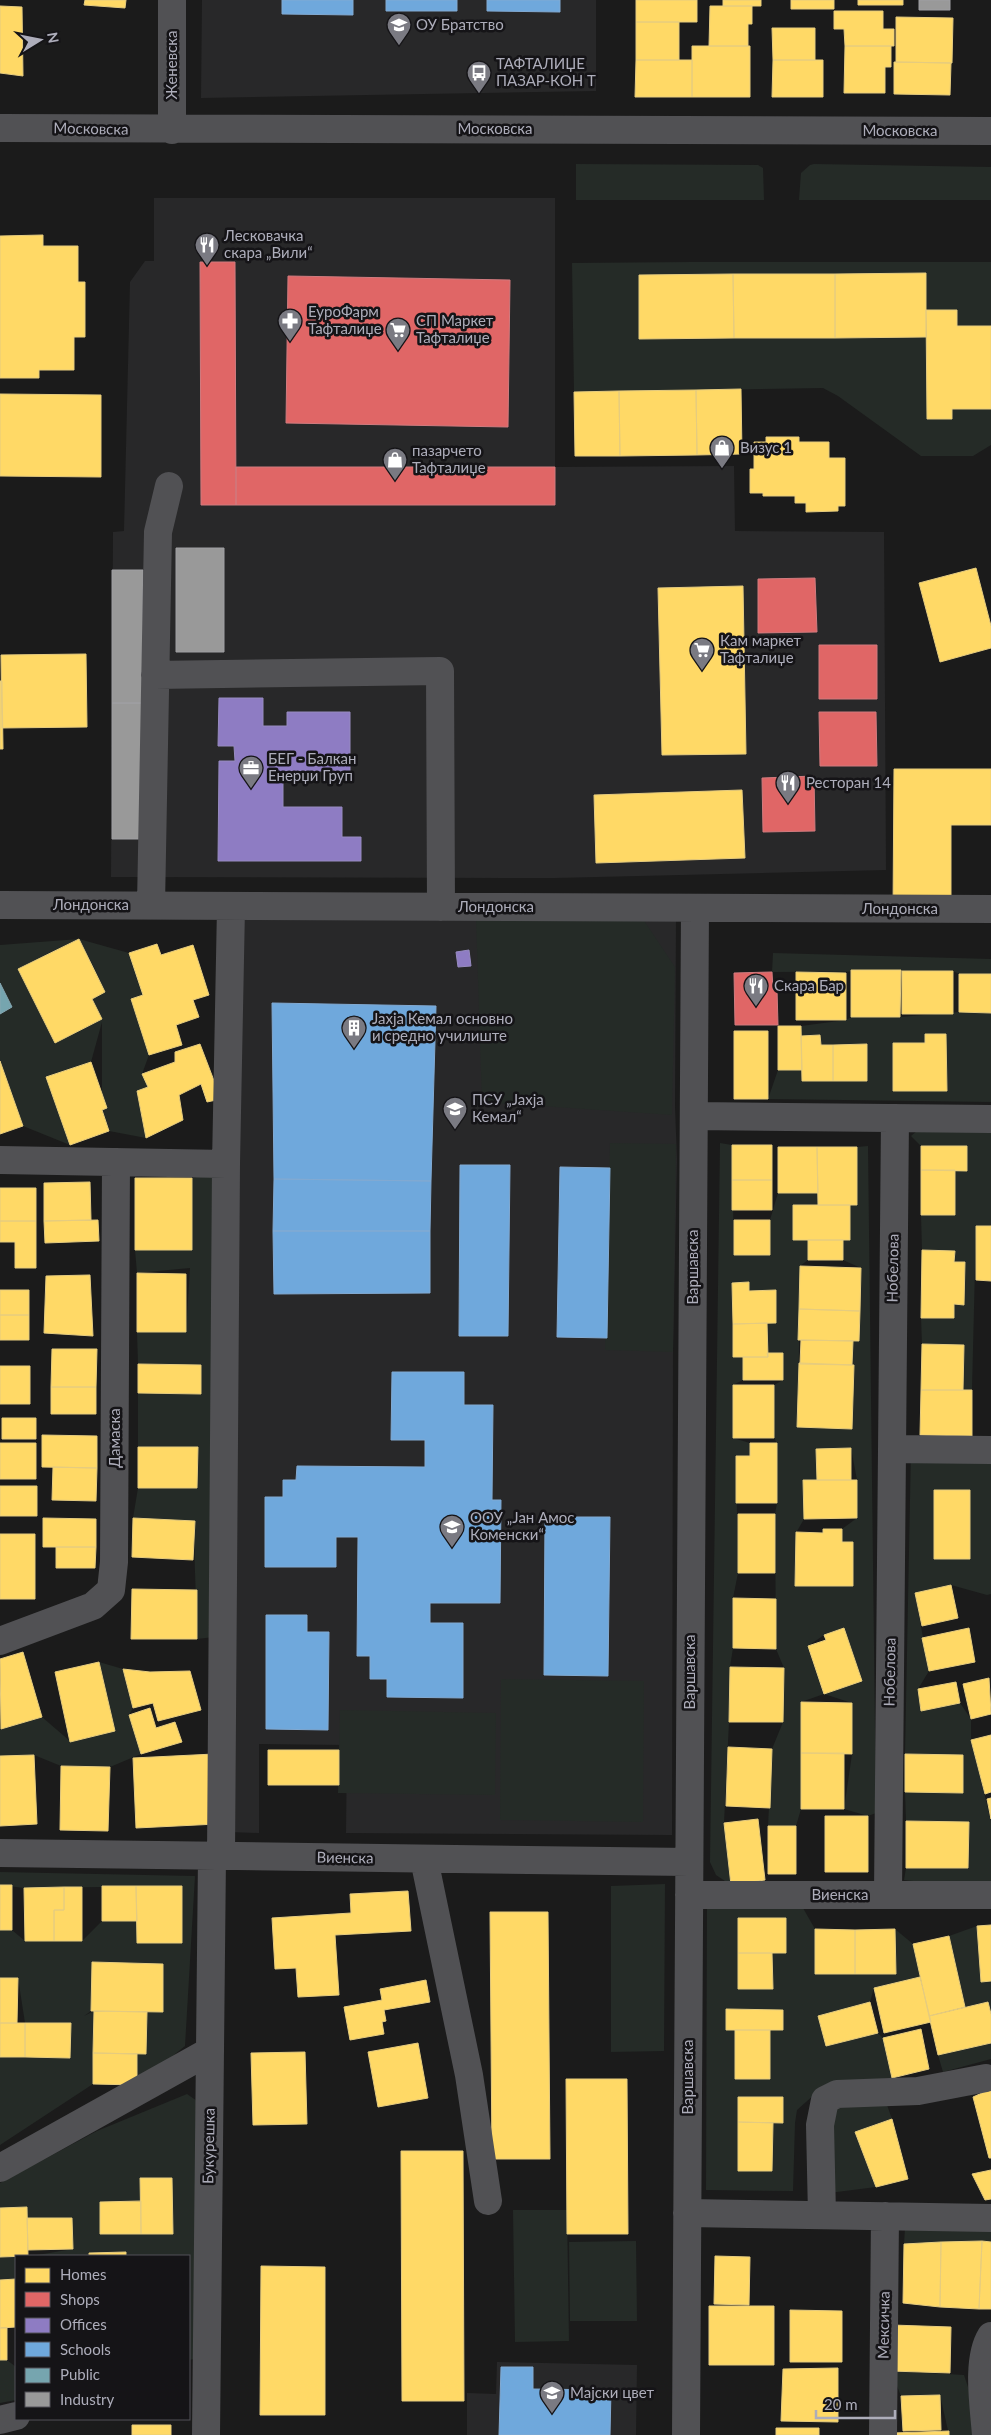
<svg xmlns="http://www.w3.org/2000/svg" width="991" height="2435" font-family="Lato,sans-serif">
<rect width="100%" height="100%" fill="#1b1b1b"/>
<path fill="#282829" d="M202 0H596V91L201 98Z
M154 198H555V467L734 466 735 531 884 532 886 870 555 878 111 877 113 532 124 531 130 282 145 261H154Z
M234 917 676 919 675 1107 677 1159 673 1352 672 1835 346 1833 347 1745 259 1744V1833L229 1832Z
M497 2362 637 2365 636 2435H467V2393L496 2394Z"/>
<path fill="#252b27" fill-rule="evenodd" d="M576 164 758 165 763 168 764 200H576Z
M814 164 991 167V200H799L801 173 810 165Z
M693 262H991V445L973 456H921L838 396 823 388 574 392 572 263Z
M476 918 643 919 675 967 672 1115 482 1102Z
M79 939 129 953 143 995 131 999 149 1055 142 1074 148 1087 137 1092 146 1138 109 1131 102 1110V1022L91 1062 46 1077 70 1145 23 1126 0 1061V1014L12 1007 0 983V945ZM79 939 105 992 92 999 102 1019 55 1042 18 969Z
M773 953 991 959V974H959L953 971 772 972Z
M959 1012 991 1013V1102L768 1099 778 1070H802V1081L867 1080V1044L821 1045 820 1035 801 1036V1026L846 1020 851 1017H900ZM925 1034H946L947 1090 894 1091 893 1043H925Z
M991 1128V1226L976 1227 972 1390H963V1345L922 1344 921 1318H954V1304H964L965 1262H954V1251L922 1250 921 1215 955 1214V1170L966 1146H921L911 1136 918 1130Z
M610 1143 676 1144 673 1352 605 1350Z
M720 1143 732 1145 734 1255H770V1220L778 1193H818V1205L808 1240V1260L800 1266 798 1427 852 1429 853 1341H859L861 1268 843 1260V1240H850V1205H857V1147L868 1146 876 1813 868 1816 844 1809 852 1754V1703L824 1694 801 1702V1809L796 1826H768L772 1749 783 1722 784 1668 776 1649 775 1514 777 1503V1443L774 1438V1385L783 1380V1353H767V1323H776V1290L749 1291V1282L732 1283 733 1357H743V1380L733 1385V1438L750 1443V1456L736 1457 738 1573 733 1598V1648L730 1667 729 1722 724 1823 731 1885 716 1875 710 1862ZM851 1448 857 1480V1518L842 1529V1542H853V1586H795L796 1533 804 1519 803 1481 817 1480ZM844 1628 862 1681 824 1694 808 1646 824 1635Z
M226 1171 223 1636 197 1639C197 1599 193 1560 195 1521L133 1518 138 1488H197V1447H138V1393L201 1394V1365L138 1364 137 1332H186L190 1268 137 1273 135 1250H192V1178Z
M911 1449 991 1450V1594L987 1595 951 1585 915 1593 929 1671 918 1689 921 1710 960 1703 971 1719V1740L991 1821V1890L904 1880 906 1868H968L969 1822 906 1821 905 1792 963 1793V1755L905 1754ZM934 1490H970V1559H934Z
M99 1662 123 1669 133 1708 129 1715 141 1754 110 1767 61 1766 34 1755 0 1756V1724L2 1729 42 1717 71 1742 115 1731Z
M501 1679 644 1681 643 1822 500 1820Z
M340 1710 496 1713 495 1795 338 1793Z
M0 1872 195 1876 185 2046 137 2085V2054H146L147 2012H163V1964L92 1962 91 2011 84 2016 94 2011 93 2084 0 2145V2057L70 2058V2023H25L18 1978H0V1930H12L25 1941H82L102 1921H137V1943L182 1942 181 1886 24 1888 0 1885Z
M665 1884 664 2051 611 2052V1886Z
M707 1906 803 1908 815 1929 816 1974H896L895 1929 913 1944 920 1977 874 1988 870 2002 818 2016 826 2046 878 2033 883 2038 892 2078 825 2085 797 2110 795 2123 793 2191 706 2190ZM738 1919H786V1952L772 1953V1989H738ZM726 2009 783 2010V2030H770V2079L735 2030H726ZM738 2097H783L773 2123 772 2171H738Z
M977 1926 981 1981H991V2014L988 2002 965 2007 949 1936Z
M991 2043V2059L943 2072 938 2055Z
M187 2094 200 2103 198 2358 189 2360V2256H128L125 2252 89 2253V2256H31L73 2249 72 2218H27V2207L0 2208V2183L97 2131ZM141 2201 173 2234H100V2202Z
M864 2105H887L892 2119 855 2132 876 2187 829 2193 830 2120 838 2108Z
M513 2210H567L569 2341 515 2342Z
M905 2228 991 2229V2242L904 2244Z
M636 2241 637 2321H570L569 2242Z
M0 2257H16V2279L0 2280Z
M0 2360H7L16 2367V2400L0 2403Z
M891 2371 964 2375 984 2435H949L940 2395 901 2396Z"/>
<path fill="#ffd966" stroke="#e6cc7f" d="M85 0H126L125 8 84 5Z
M636 0H697V22H636Z
M723 0H761V6H723Z
M791 0H834V9H791Z
M858 0H903V5H858Z
M0 6 22 7 23 76 0 73Z
M710 6H752V24H748V46H709Z
M834 11H883V29H894V46H845L844 29H834Z
M896 17 953 18 952 63 896 62Z
M636 22H679V60H636Z
M772 28H815V60H773Z
M692 46H750V97H692Z
M845 46H891V67H885V93H844Z
M636 60H692V97H635Z
M773 60H823V97H772Z
M894 62 951 63 950 95 894 94Z
M43 235V246H78V282H85V337H74V370H39V378H0V236Z
M926 273V337L835 338V274Z
M733 274H835V338H734Z
M733 274 734 338 639 339V275Z
M926 310H957V326H991V409H952V419H927Z
M741 389 742 454 697 455 696 390Z
M696 390 697 455 620 456 619 391Z
M619 391 620 456H575L574 392Z
M0 394 101 395V477L0 476Z
M766 437H799V442H829V458H845V506H838V511L806 512V503H795V496H763V493H750V469H754V442H766Z
M976 568 991 626V648L940 662 919 583Z
M743 586 746 754 662 755 658 588Z
M86 654 87 727 2 728 1 655Z
M0 681H2L3 749H0Z
M894 769H991V825H951V909L893 910Z
M742 790 745 858 596 863 594 795Z
M79 939 105 992 92 999 102 1019 55 1043 18 969Z
M157 944 161 955 193 945 209 995 193 1000 199 1017 176 1025 182 1045 149 1055 131 999 143 995 129 953Z
M851 970H901L900 1017H851Z
M902 971H953V1014H902Z
M796 972 846 973V1020H796Z
M959 974H991V1013L959 1012Z
M778 1026H801L802 1070H778Z
M734 1031H768V1099H734Z
M925 1034H946L947 1091H893V1043H925Z
M820 1035 821 1045H833V1081H802L801 1036Z
M200 1044 221 1099 207 1102 201 1084 179 1095 183 1120 146 1138 137 1091 148 1087 142 1074 175 1062V1052Z
M867 1044V1081H833V1045Z
M0 1061 23 1126 0 1134Z
M91 1062 107 1108 102 1110 109 1131 70 1145 46 1077Z
M732 1145H772V1180H732Z
M921 1146H967V1171L921 1170Z
M778 1147H817L818 1193H778Z
M817 1147H857V1205H818Z
M921 1170H955V1215H921Z
M135 1178H192V1250H135Z
M732 1180H772V1210H732Z
M90 1182 91 1220 44 1221V1183Z
M0 1188H36V1221H0Z
M793 1205H850V1240H793Z
M98 1220 99 1241 45 1243 44 1221Z
M734 1220H770V1255H734Z
M0 1221H36V1268H15V1242H0Z
M976 1226H991V1281L976 1280Z
M808 1240H843V1260H808Z
M922 1250 955 1251 954 1262H965L964 1305 954 1304V1318H921Z
M800 1266 861 1268 860 1311 799 1309Z
M137 1273 186 1274V1332H137Z
M90 1275 93 1336 44 1333 46 1276Z
M749 1282V1291L776 1290V1323L733 1324 732 1283Z
M0 1290H29V1315H0Z
M799 1309 860 1311 859 1341 798 1340Z
M0 1315H29V1340H0Z
M767 1323 768 1357H733V1324Z
M801 1340 853 1341 852 1365 800 1364Z
M922 1344 964 1345 963 1390H921Z
M52 1349H97L96 1387H51Z
M767 1353H783V1380H743V1357H768Z
M799 1363 854 1365 852 1429 797 1427Z
M138 1364 201 1365V1394L138 1393Z
M0 1366H30V1404H0Z
M733 1385H774V1438H733Z
M51 1387H96V1414H51Z
M921 1390H972V1436L920 1435Z
M2 1418H36V1439H2Z
M42 1435 97 1436V1468L42 1467Z
M0 1443H36V1479H0Z
M750 1443H777V1503H736V1456H750Z
M138 1447H198L197 1488H138Z
M851 1448V1480H817L816 1449Z
M53 1467 97 1468 96 1501 52 1500Z
M803 1480H857V1518L804 1519Z
M0 1486H37V1516H0Z
M934 1490H970V1559H934Z
M738 1514H775V1573H738Z
M43 1518 96 1519V1547H43Z
M133 1518 195 1521 193 1560 132 1557Z
M823 1529H842V1542H853V1586H795L796 1532 823 1533Z
M0 1534H35V1599H0Z
M56 1547H96L95 1568H56Z
M951 1585 958 1618 922 1626 915 1593Z
M132 1589 197 1590V1639H131Z
M733 1598 776 1599V1649L733 1648Z
M844 1628 862 1681 824 1694 808 1646 826 1640 824 1635Z
M969 1628 975 1662 929 1671 922 1638Z
M23 1652 42 1717 1 1729 0 1659Z
M99 1662 115 1731 70 1742 55 1672Z
M730 1667 784 1668 783 1722H729Z
M123 1669 150 1672 190 1671 201 1710 158 1721 153 1703 133 1708Z
M989 1678 991 1714 971 1719 963 1684Z
M956 1682 960 1703 921 1711 918 1689Z
M801 1702 852 1703V1754L801 1753Z
M150 1708 156 1728 175 1722 182 1742 141 1754 129 1715Z
M991 1735V1792L985 1794 971 1740Z
M728 1747 772 1749 770 1808 726 1806Z
M268 1750H339V1785H268Z
M801 1753H844V1809H801Z
M214 1754 217 1824 136 1828 133 1758Z
M905 1754 963 1755V1793L905 1792Z
M34 1755 37 1824 0 1826V1756Z
M61 1766 110 1767 108 1831 60 1830Z
M991 1798V1819L987 1799Z
M825 1816H868V1872H825Z
M758 1819 765 1880 731 1885 724 1823Z
M906 1821 969 1822 968 1868H906Z
M768 1826H796V1874H768Z
M0 1885H12V1930H0Z
M102 1886H136L137 1921H102Z
M136 1886H182V1943H137Z
M64 1887V1910H54V1941H25L24 1888Z
M64 1887H82V1941H54V1910H64Z
M408 1891 411 1931 335 1935 339 1995 298 1997 296 1968 275 1969 272 1918 351 1913 350 1894Z
M490 1912H548L550 2159H492Z
M738 1918H786V1953H738Z
M991 1925V1981L981 1982 977 1926Z
M815 1929 855 1930V1974H815Z
M895 1929 896 1974H855V1930Z
M949 1936 965 2007 929 2016 913 1944Z
M738 1953H772L773 1989H738Z
M92 1962 163 1964V2012L91 2011Z
M920 1977 931 2022 884 2033 874 1988Z
M0 1978H18L17 2023H0Z
M426 1980 430 2002 384 2010 386 2021 382 2022 384 2034 350 2040 344 2007 382 2000 380 1989Z
M870 2002 878 2033 826 2046 818 2016Z
M988 2002 991 2014V2043L938 2055 929 2016Z
M726 2009 783 2010V2030H726Z
M94 2011 147 2012 146 2054 93 2053Z
M0 2023H25V2057H0Z
M25 2023H71L70 2058 25 2057Z
M921 2029 929 2069 892 2078 883 2038Z
M735 2030H770V2079H735Z
M418 2043 428 2098 378 2107 368 2052Z
M305 2052 307 2124 253 2125 251 2053Z
M93 2053 137 2054V2085L93 2084Z
M566 2079H627L628 2234H567Z
M991 2089V2158H989L973 2097Z
M738 2097H783V2123L738 2122Z
M892 2119 908 2179 876 2187 855 2132Z
M738 2122 773 2123 772 2171H738Z
M401 2151H463L464 2401H402Z
M991 2170V2199L985 2200 972 2174Z
M140 2178H172L173 2234H141Z
M141 2201V2234H100V2202Z
M27 2207 28 2256 0 2257V2208Z
M27 2218H72L73 2249 28 2250Z
M982 2241 991 2242V2309H979Z
M982 2241 979 2309 940 2307 941 2242Z
M941 2242 940 2307 903 2303 904 2244Z
M126 2252V2256H89V2253Z
M715 2256 750 2257 749 2305 714 2304Z
M261 2266 325 2267V2415H260Z
M16 2279V2327L0 2328V2280Z
M709 2306H774V2365H709Z
M790 2310 842 2311V2362H790Z
M892 2325 951 2327 950 2373 891 2371Z
M0 2328H7V2360H0Z
M838 2368V2422L781 2421 783 2369Z
M940 2395 941 2430 903 2431 901 2396Z
M132 2425H171V2435H132Z
M776 2428H819V2435H776Z
M949 2431V2435H893V2433Z"/>
<path fill="#e06666" stroke="#d17b7f" d="M200 262H235L236 505H201Z
M288 276 510 280 508 427 286 423Z
M236 467H555V505H236Z
M815 578 817 632 758 633V579Z
M819 645H877V699H819Z
M819 712H876L877 766H820Z
M814 776 815 831 763 832 762 778Z
M772 972 773 990 777 989 778 1025H735L734 973Z"/>
<path fill="#8e7cc3" stroke="#978bc0" d="M219 698H263V726H287V712H350V771H283V807H342V837H361V861H218L219 761H235L234 746H218Z
M469 950 471 966 458 967 456 952Z"/>
<path fill="#6fa8dc" stroke="#82aad2" d="M282 0H353V15L282 14Z
M386 0H457V11H386Z
M487 0H560V12L487 11Z
M272 1003 436 1006 431 1181 274 1179Z
M460 1165H510L508 1336H459Z
M560 1167 610 1168 607 1338 557 1337Z
M274 1179 431 1181 430 1231H273Z
M273 1231H430V1293L274 1294Z
M392 1372H464V1405H493L492 1500H501L500 1603H430V1623H463V1698L387 1697V1679H370V1656H357L358 1537H336V1567H265V1497H283V1480H296L297 1466 425 1467V1440H391Z
M545 1517H610L608 1676 544 1675Z
M266 1615H307V1632H329L328 1730 266 1729Z
M501 2367H533V2389L611 2390 610 2435H499Z"/>
<path fill="#76a5af" stroke="#86a7b2" d="M0 983 12 1007 0 1014Z"/>
<path fill="#999" stroke="#9f9fa3" d="M919 0H950V10H919Z
M176 548H224V652H176Z
M112 570H143L142 703H112Z
M112 703H142V839H112Z"/>
<g fill="none" stroke-linecap="round" stroke-linejoin="round">
<path stroke="#515154" stroke-width="28" d="M0 128 991 131
M172 130V0
M155 675 440 671 441 907
M0 905 991 909
M151 905 158 532 169 486
M694 1116 991 1119
M0 1160 226 1164
M892 1449 991 1450
M0 1641 93 1606 111 1590 114 1562 116 1162
M0 1853 689 1862
M221 1856 226 1164 231 907
M424 1859 469 2075 488 2201
M689 1895H991
M888 1895 895 1118
M0 2168 210 2051
M687 2213 991 2218
M822 2215 820 2125 825 2100 837 2094 918 2091 986 2078
M0 2420 16 2416
M206 2435 212 1856
M686 2435 695 908
M883 2435 885 2216
M986 2435C984 2407 976 2360 991 2336"/>
</g>
<defs>
<symbol id="school-pin" viewBox="-11 -11 22 30"><path d="M0 17L-7.5 6A9.5 9.5 0 1 1 7.5 6Z" fill="#7a7a82" stroke="#151417"/><path d="M0-5L7-2L0 1L-7-2ZM-4 1L0 2.5L4 1V4Q0 6-4 4Z" fill="#fff"/></symbol>
<symbol id="bus-pin" viewBox="-11 -11 22 30"><path d="M0 17L-7.5 6A9.5 9.5 0 1 1 7.5 6Z" fill="#7a7a82" stroke="#151417"/><path d="M-5-6H5V4H4V6H2V4H-2V6H-4V4H-5ZM-3.5-4V0h7V-4ZM-3.5 1.2v1.5H-2V1.2ZM2 1.2v1.5H3.5V1.2Z" fill="#fff"/></symbol>
<symbol id="restaurant-pin" viewBox="-11 -11 22 30"><path d="M0 17L-7.5 6A9.5 9.5 0 1 1 7.5 6Z" fill="#7a7a82" stroke="#151417"/><path d="M-5-6h1v4h1v-4h1v4h1v-4h1v5L-1.5 .5V6h-2V.5L-5-1ZM5-6V6H3V1.5H1.5Q1.5-4 5-6Z" fill="#fff"/></symbol>
<symbol id="pharmacy-pin" viewBox="-11 -11 22 30"><path d="M0 17L-7.5 6A9.5 9.5 0 1 1 7.5 6Z" fill="#7a7a82" stroke="#151417"/><path d="M-2-6h4v4h4v4h-4v4h-4v-4h-4v-4h4Z" fill="#fff"/></symbol>
<symbol id="supermarket-pin" viewBox="-11 -11 22 30"><path d="M0 17L-7.5 6A9.5 9.5 0 1 1 7.5 6Z" fill="#7a7a82" stroke="#151417"/><path d="M-6-5.5h2.5l.6 2H6L4.5 2H-2.5L-4.4-4H-6ZM-1.5 3.2a1.3 1.3 0 1 0 .1 0ZM3 3.2a1.3 1.3 0 1 0 .1 0Z" fill="#fff"/></symbol>
<symbol id="shop-pin" viewBox="-11 -11 22 30"><path d="M0 17L-7.5 6A9.5 9.5 0 1 1 7.5 6Z" fill="#7a7a82" stroke="#151417"/><path d="M-5-2.5h2.3a2.7 3.5 0 0 1 5.4 0H5L5.5 6h-11ZM-1.5-2.5h3a1.5 2.3 0 0 0-3 0Z" fill="#fff"/></symbol>
<symbol id="office-pin" viewBox="-11 -11 22 30"><path d="M0 17L-7.5 6A9.5 9.5 0 1 1 7.5 6Z" fill="#7a7a82" stroke="#151417"/><path d="M-6-3h4V-5.5h4V-3h4V5H-6ZM-1-4.5V-3h2v-1.5ZM-6 0V1H6V0Z" fill="#fff"/></symbol>
<symbol id="building-pin" viewBox="-11 -11 22 30"><path d="M0 17L-7.5 6A9.5 9.5 0 1 1 7.5 6Z" fill="#7a7a82" stroke="#151417"/><path d="M-4-6H4V6H1V3H-1V6H-4ZM-2.5-4.3h1.7v1.8h-1.7ZM.8-4.3h1.7v1.8H.8ZM-2.5-1h1.7V.8h-1.7ZM.8-1h1.7V.8H.8Z" fill="#fff"/></symbol>
</defs>
<g fill-rule="evenodd">
<use href="#school-pin" x="385" y="11" width="28" height="38"/>
<use href="#bus-pin" x="465" y="59" width="28" height="38"/>
<use href="#restaurant-pin" x="193" y="231" width="28" height="38"/>
<use href="#pharmacy-pin" x="276" y="307" width="28" height="38"/>
<use href="#supermarket-pin" x="384" y="316" width="28" height="38"/>
<use href="#shop-pin" x="708" y="434" width="28" height="38"/>
<use href="#shop-pin" x="381" y="446" width="28" height="38"/>
<use href="#supermarket-pin" x="688" y="636" width="28" height="38"/>
<use href="#office-pin" x="237" y="754" width="28" height="38"/>
<use href="#restaurant-pin" x="774" y="769" width="28" height="38"/>
<use href="#restaurant-pin" x="742" y="972" width="28" height="38"/>
<use href="#building-pin" x="340" y="1014" width="28" height="38"/>
<use href="#school-pin" x="441" y="1095" width="28" height="38"/>
<use href="#school-pin" x="438" y="1513" width="28" height="38"/>
<use href="#school-pin" x="538" y="2379" width="28" height="38"/>
</g>
<g text-anchor="middle" stroke-width="5" stroke-linejoin="round" paint-order="stroke">
<g font-size="15" fill="#adadba" stroke="#151417" text-anchor="start">
<text x="416" y="30">ОУ Братство</text>
<text x="496" y="69">ТАФТАЛИЏЕ<tspan x="496" dy="17">ПАЗАР-КОН Т</tspan></text>
<text x="224" y="241">Лесковачка<tspan x="224" dy="17">скара „Вили“</tspan></text>
<text x="308" y="317">ЕуроФарм<tspan x="308" dy="17">Тафталиџе</tspan></text>
<text x="416" y="326">СП Маркет<tspan x="416" dy="17">Тафталиџе</tspan></text>
<text x="740" y="453">Визус 1</text>
<text x="412" y="456">пазарчето<tspan x="412" dy="17">Тафталиџе</tspan></text>
<text x="720" y="646">Кам маркет<tspan x="720" dy="17">Тафталиџе</tspan></text>
<text x="268" y="764">БЕГ - Балкан<tspan x="268" dy="17">Енерџи Груп</tspan></text>
<text x="806" y="788">Ресторан 14</text>
<text x="774" y="991">Скара Бар</text>
<text x="372" y="1024">Јахја Кемал основно<tspan x="372" dy="17">и средно училиште</tspan></text>
<text x="472" y="1105">ПСУ „Јахја<tspan x="472" dy="17">Кемал“</tspan></text>
<text x="470" y="1523">ООУ „Јан Амос<tspan x="470" dy="17">Коменски“</tspan></text>
<text x="570" y="2398">Мајски цвет</text>
</g>
<g font-size="15" fill="#adadba" stroke="#151417">
<text transform="translate(172 65) rotate(-90)" y="5">Женевска</text>
<text transform="translate(91 129) rotate(1)" y="5">Московска</text>
<text x="495" y="134">Московска</text>
<text x="900" y="136">Московска</text>
<text x="91" y="910">Лондонска</text>
<text x="496" y="912">Лондонска</text>
<text x="900" y="914">Лондонска</text>
<text transform="translate(693 1267) rotate(-90)" y="5">Варшавска</text>
<text transform="translate(893 1268) rotate(-89)" y="5">Нобелова</text>
<text transform="translate(115 1438) rotate(-90)" y="5">Дамаска</text>
<text transform="translate(690 1672) rotate(-90)" y="5">Варшавска</text>
<text transform="translate(890 1672) rotate(-89)" y="5">Нобелова</text>
<text transform="translate(345 1858) rotate(1)" y="5">Виенска</text>
<text x="840" y="1900">Виенска</text>
<text transform="translate(688 2077) rotate(-90)" y="5">Варшавска</text>
<text transform="translate(209 2146) rotate(-89)" y="5">Букурешка</text>
<text transform="translate(884 2325) rotate(-89)" y="5">Мексичка</text>
</g>
</g>
<rect x="15" y="2255" width="175" height="165" fill="#151417" stroke="#525158"/>
<rect x="25" y="2268" width="25" height="15" fill="#ffd966" stroke="#525158"/>
<text x="60" y="2280" font-size="15" fill="#adadba">Homes</text>
<rect x="25" y="2292" width="25" height="15" fill="#e06666" stroke="#525158"/>
<text x="60" y="2305" font-size="15" fill="#adadba">Shops</text>
<rect x="25" y="2318" width="25" height="15" fill="#8e7cc3" stroke="#525158"/>
<text x="60" y="2330" font-size="15" fill="#adadba">Offices</text>
<rect x="25" y="2342" width="25" height="15" fill="#6fa8dc" stroke="#525158"/>
<text x="60" y="2355" font-size="15" fill="#adadba">Schools</text>
<rect x="25" y="2368" width="25" height="15" fill="#76a5af" stroke="#525158"/>
<text x="60" y="2380" font-size="15" fill="#adadba">Public</text>
<rect x="25" y="2392" width="25" height="15" fill="#999999" stroke="#525158"/>
<text x="60" y="2405" font-size="15" fill="#adadba">Industry</text>
<g transform="translate(40 40) rotate(80)" stroke="#151417" stroke-width="4" paint-order="stroke">
<path d="M0-4L9 19L0 12L-9 19Z" fill="#adadba"/>
<text y="-8" font-size="14" font-weight="bold" text-anchor="middle" fill="#adadba">N</text>
</g>
<path d="M816 2410v8h79v-8" fill="none" stroke="#adadba" stroke-width="2.5"/>
<text x="824" y="2410" font-size="15" fill="#adadba" stroke="#151417" stroke-width="4" paint-order="stroke">20 m</text>
</svg>
